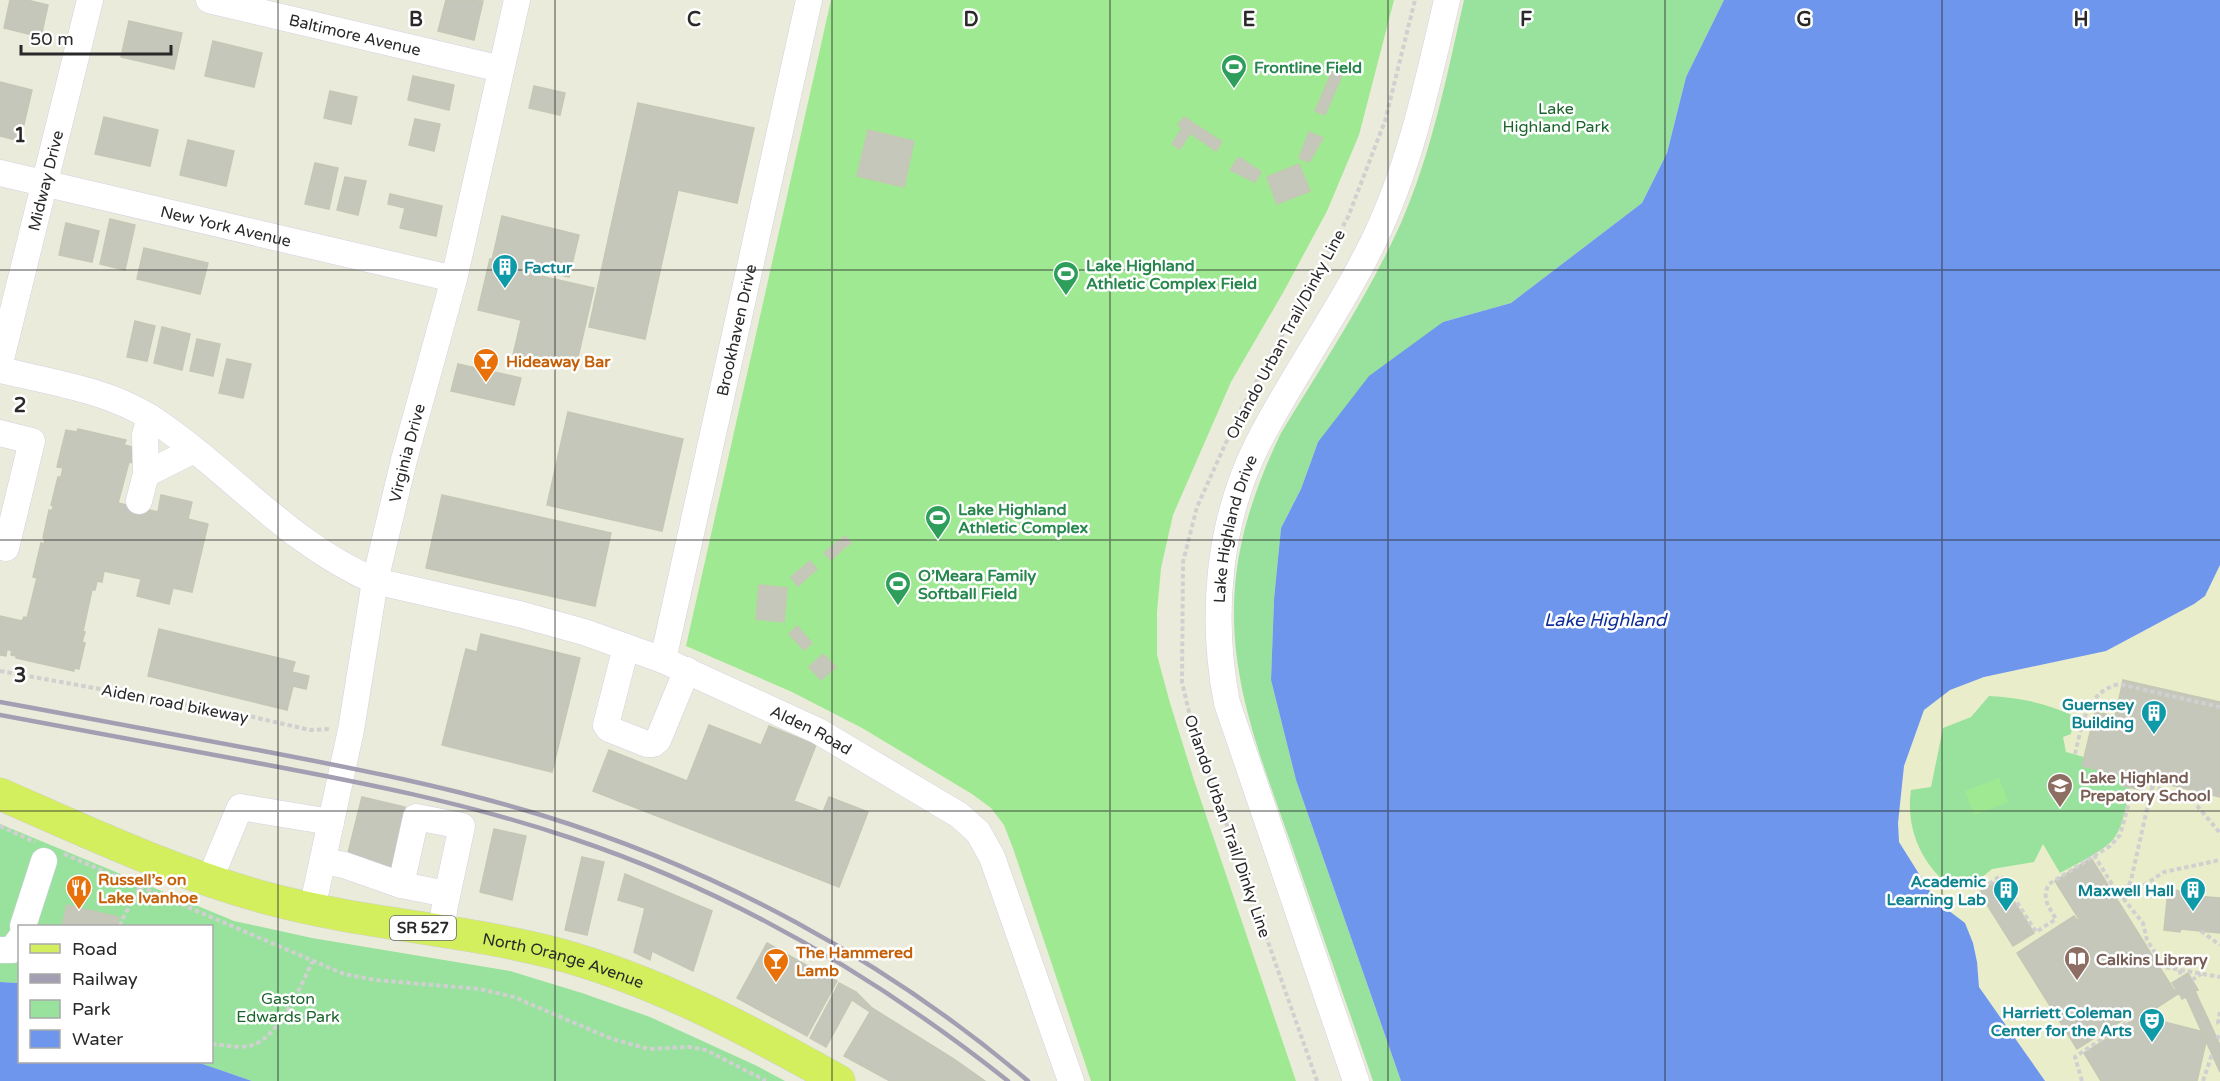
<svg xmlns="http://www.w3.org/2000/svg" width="2220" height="1081" font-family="'Varela Round',sans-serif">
<rect width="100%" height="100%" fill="#ebebdb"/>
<path fill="#eaedca" d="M2220 565V1081H2045L1979 987 1977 962 1973 943 1948 910 1936 901 1899 841 1898 823 1904 766 1913 739 1924 710 1950 690 1984 677 2106 651 2194 604 2205 596Z"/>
<path fill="#98e29e" d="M1464 0H1724L1686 77 1667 153 1642 203 1511 303 1443 322 1318 442 1301 489 1281 528 1274 599 1271 680 1296 780 1401 1081H1373C1346 1002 1318 923 1291 844 1265 769 1233 692 1234 611 1234 548 1254 489 1281 433 1323 364 1368 296 1401 223 1432 152 1447 75 1464 0Z
M1989 696C2018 697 2049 704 2074 716L2071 734 2063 737 2066 752 2084 757 2082 766 2126 776 2123 786 2130 787C2126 803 2124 824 2115 837 2105 851 2076 864 2060 873L2043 844 2034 862 1992 869 1975 883 1956 890C1923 869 1905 829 1911 790L1931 787 1943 728 1971 717Z
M0 824 234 921 312 938 510 971 582 993 650 1017 755 1065 785 1081H252L197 1062H212V926H20L19 983 0 982Z"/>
<path fill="#a0e993" d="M831 0H1394L1359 135 1327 211 1284 291 1231 382 1173 515 1161 568 1157 612V655L1170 703 1194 780 1296 1081H1091L1014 851 1004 825 991 808 972 794 862 728 792 692 686 646Z
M1999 778 2008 802 1974 815 1965 791Z"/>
<path fill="#6e96ed" d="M1724 0H2220V565L2205 596 2194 604 2106 651 1984 677 1950 690 1924 710 1904 766 1898 823 1899 842 1936 901 1965 923 1973 943 1977 962 1979 987 2045 1081H1401L1296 780 1271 680 1274 599 1281 528 1301 489 1318 442 1369 376 1443 322 1511 303 1642 203 1667 153 1686 77Z
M0 982 19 983 20 1062H197L252 1081H0Z"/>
<path fill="#c6c7bb" stroke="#c5c7b5" stroke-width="1.5" d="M10 0H27L48 5 41 37 4 28Z
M446 0 483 1 474 40 438 31Z
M129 21 182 33 174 69 121 57Z
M213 41 262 53 254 87 205 76Z
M1333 69 1343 73 1325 115 1315 111Z
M413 76 454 85 449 110 408 100Z
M0 82 32 90 20 141 0 136Z
M534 86 565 93 560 115 529 108Z
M330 91 357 97 351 124 324 118Z
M638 103 754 128 737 203 678 190 645 339 589 327Z
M104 117 158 130 150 166 95 154Z
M1184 117 1222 142 1216 151 1178 125Z
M415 119 440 124 434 151 409 145Z
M1182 128 1190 133 1180 149 1172 144Z
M868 130 914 141 904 187 857 176Z
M1309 132 1323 138 1309 162 1299 158Z
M188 140 234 151 226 186 180 175Z
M1239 157 1261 172 1255 182 1230 170Z
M315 163 338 168 329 209 305 204Z
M1299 164 1310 191 1277 204 1267 177Z
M345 177 366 181 358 215 337 210Z
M390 194 442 206 436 236 400 228 405 208 388 204Z
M502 216 579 235 569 277 492 260Z
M110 219 135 225 125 270 100 264Z
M66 223 99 231 92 262 59 255Z
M144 248 208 263 200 294 137 279Z
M490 259 533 269 521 320 478 310Z
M532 274 594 288 575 370 513 355Z
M135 321 155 326 147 361 127 357Z
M162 327 190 334 182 370 154 363Z
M197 339 220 344 213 376 190 371Z
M227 359 251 364 243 398 219 393Z
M458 364 521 378 514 405 451 391Z
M568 412 683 439 662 531 547 505Z
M78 429 126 440 124 445 137 448 134 463 129 462 118 503 158 512 161 495 192 502 188 519 208 524 192 592 173 588 169 604 137 596 141 579 104 571 102 582 97 581 95 590H92L83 631 85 632 82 642 85 643 79 669 74 668V671L16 658V656L11 655 12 651 7 649 6 656 0 655V616L22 621 24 617 27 618 37 578 33 577 41 543 44 544 45 539 43 538 49 510 52 511 53 506 51 505 58 477H61L63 468 57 467 66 430 77 432Z
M442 495 611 533 595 606 426 568Z
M845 536 851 543 845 547 839 541Z
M839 540 845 547 831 560 824 553Z
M810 561 817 569 798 586 791 577Z
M759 585 787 588 784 622 756 619Z
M797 626 812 643 804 650 789 634Z
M159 629 295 662 292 672 309 676 306 689 293 686 287 710 148 676Z
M481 634 580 658 552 772 442 745 466 649 477 652Z
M823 654 836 667 821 680 809 667Z
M2123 680 2220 702V713L2121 690Z
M2121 690 2220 713V797L2145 779 2142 790 2123 786 2126 776 2082 766 2095 712 2115 716Z
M709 725 761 745 769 726 816 745 794 801 823 812 829 797 868 812 839 887 593 791 609 750 687 781Z
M362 797 405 807 391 867 347 857Z
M494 829 526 836 512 900 480 892Z
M582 857 604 862 587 935 565 930Z
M2091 858 2174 990 2138 1013 2055 881Z
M625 874 712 911 693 971 652 951 650 960 634 952 645 908 618 900Z
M2000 879 2034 933 2013 946 1979 892Z
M2168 890 2185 891 2184 895 2220 898V933L2181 929 2180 932 2164 930Z
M67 905 119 917 117 926H62Z
M2074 916 2077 920 2079 919 2137 1011 2077 1049 2017 953Z
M767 943 815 970 785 1024 737 998Z
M815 970 837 981 807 1036 785 1024Z
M2188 973 2198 990 2195 991 2220 1045V1072L2186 997 2182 999 2179 993 2141 1018 2133 1014 2176 989 2172 983Z
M839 983 856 992 826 1047 810 1038Z
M856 992 872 1008 954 1059 985 1081H890L844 1056 870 1012 852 1000Z
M2133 1014 2208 1033 2197 1081H2101L2084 1053 2113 1035 2112 1034 2129 1022Z"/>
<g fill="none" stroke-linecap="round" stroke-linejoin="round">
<defs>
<g id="minor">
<path id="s1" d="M209 0 501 69"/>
<path id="s2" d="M0 173 454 279"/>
<path id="s3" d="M0 363 90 0"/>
<path id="s4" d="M0 370C50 382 108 390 151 418 229 469 288 544 375 581L519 614 584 632 663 660 818 731 959 815 978 832 992 857 1071 1081"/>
<path d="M0 433 32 441 6 548 0 546"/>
<path d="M146 474 194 450"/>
<path d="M139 501 146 474 145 435 150 417"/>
<path d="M626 647 606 725 609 729 647 744H653L658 740 687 670"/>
<path id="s5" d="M663 660 809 0"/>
<path d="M323 861 344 865 401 885 447 894"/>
<path d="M209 881 240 807 331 822"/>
<path d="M401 885 416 817 462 826 445 905 441 931"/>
<path id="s6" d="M312 909 351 730 375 581 404 460 454 279 517 0"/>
<path d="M23 926 44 861"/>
<path d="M0 950H12L20 939"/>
<path id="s7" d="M1356 1081 1227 703C1210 617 1218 522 1258 443 1294 373 1341 309 1375 238 1411 163 1428 81 1447 0"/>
</g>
<g id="major">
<path id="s8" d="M0 794C89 833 176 874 270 899 363 924 461 929 554 953 655 980 749 1030 839 1081"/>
</g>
</defs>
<use href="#minor" stroke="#d4d0e2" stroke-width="27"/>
<use href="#major" stroke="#d0d0d0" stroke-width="33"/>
<path stroke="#d0d0d0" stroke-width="4" stroke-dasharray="4.5 3" stroke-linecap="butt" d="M0 671 244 715 310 730 329 729
M2075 754C2082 725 2086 692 2119 684L2220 707
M2143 785 2188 795 2220 833
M0 826 35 842
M64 854 344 974 376 980 480 989 514 997 612 1039 649 1049 689 1047 706 1050 766 1081
M2094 855 2113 886 2143 923 2147 940 2164 967 2220 977
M1989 884 2000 876 2036 932 2056 919C2049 907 2041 898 2049 884L2110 846 2120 835 2133 788
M2125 898 2164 872 2220 860
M2123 899 2131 880 2152 787
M120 926 122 920 140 887
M2201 931 2220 945
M2180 970V978
M2192 980 2201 974
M2220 1012 2218 1023 2220 1025
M2217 1039 2220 1035
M212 1044C223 1045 238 1048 249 1046 278 1040 301 986 312 962
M1317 1081 1193 729 1182 682 1183 562 1197 507 1241 409 1348 217 1385 121 1415 0
M2082 1081 2075 1057 2130 1020
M2203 1081 2212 1054"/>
<use href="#minor" stroke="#fff" stroke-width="26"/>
<use href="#major" stroke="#d3ef5d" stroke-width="32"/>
<path stroke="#a49eb3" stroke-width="4.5" d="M0 702C88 718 176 735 263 751 357 769 450 787 541 815 717 869 887 961 1028 1081
M0 715C84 730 168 746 252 762 360 782 467 803 571 838 730 891 877 977 1008 1081"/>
</g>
<path fill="none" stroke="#292929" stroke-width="1.5" stroke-opacity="0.55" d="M278 0V1081M555 0V1081M832 0V1081M1110 0V1081M1388 0V1081M1665 0V1081M1942 0V1081M0 270H2220M0 540H2220M0 811H2220"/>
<defs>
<symbol id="stadium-pin" viewBox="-11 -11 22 30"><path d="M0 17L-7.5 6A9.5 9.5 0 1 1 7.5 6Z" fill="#2e9e5b" stroke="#fff"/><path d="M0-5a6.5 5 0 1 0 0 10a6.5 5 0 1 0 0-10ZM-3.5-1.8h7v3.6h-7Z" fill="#fff"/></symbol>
<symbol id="building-pin" viewBox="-11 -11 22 30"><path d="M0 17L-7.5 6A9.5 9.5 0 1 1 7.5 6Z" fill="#0f9aa8" stroke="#fff"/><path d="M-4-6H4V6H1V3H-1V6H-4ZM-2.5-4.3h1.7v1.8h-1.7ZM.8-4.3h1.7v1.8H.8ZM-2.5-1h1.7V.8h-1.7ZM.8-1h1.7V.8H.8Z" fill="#fff"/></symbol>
<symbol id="bar-pin" viewBox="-11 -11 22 30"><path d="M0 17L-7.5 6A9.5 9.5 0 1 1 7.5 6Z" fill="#e8710a" stroke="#fff"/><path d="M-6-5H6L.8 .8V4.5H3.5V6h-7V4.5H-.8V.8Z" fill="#fff"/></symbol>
<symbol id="school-pin" viewBox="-11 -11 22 30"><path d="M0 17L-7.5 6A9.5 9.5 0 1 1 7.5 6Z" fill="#8d6e63" stroke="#fff"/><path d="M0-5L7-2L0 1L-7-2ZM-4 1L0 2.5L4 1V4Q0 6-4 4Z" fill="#fff"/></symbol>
<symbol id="restaurant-pin" viewBox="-11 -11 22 30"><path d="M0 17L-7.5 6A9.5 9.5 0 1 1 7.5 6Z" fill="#e8710a" stroke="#fff"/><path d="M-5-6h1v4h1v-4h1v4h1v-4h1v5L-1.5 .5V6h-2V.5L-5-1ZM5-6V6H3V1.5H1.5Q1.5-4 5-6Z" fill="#fff"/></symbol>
<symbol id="library-pin" viewBox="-11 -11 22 30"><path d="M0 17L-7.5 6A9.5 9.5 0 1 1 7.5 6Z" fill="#8d6e63" stroke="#fff"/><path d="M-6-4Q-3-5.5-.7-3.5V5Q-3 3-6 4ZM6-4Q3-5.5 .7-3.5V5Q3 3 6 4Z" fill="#fff"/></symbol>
<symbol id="theatre-pin" viewBox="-11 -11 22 30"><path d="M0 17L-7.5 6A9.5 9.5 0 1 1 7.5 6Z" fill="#0f9aa8" stroke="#fff"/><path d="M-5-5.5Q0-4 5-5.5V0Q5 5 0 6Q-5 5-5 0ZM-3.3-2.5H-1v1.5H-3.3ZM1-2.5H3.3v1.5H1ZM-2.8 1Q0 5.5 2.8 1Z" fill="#fff"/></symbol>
</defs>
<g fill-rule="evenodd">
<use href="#stadium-pin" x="1219" y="52" width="30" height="40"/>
<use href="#building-pin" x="490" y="252" width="30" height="40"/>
<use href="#stadium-pin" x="1051" y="259" width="30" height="40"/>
<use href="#bar-pin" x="471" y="346" width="30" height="40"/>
<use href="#stadium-pin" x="923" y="503" width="30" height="40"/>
<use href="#stadium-pin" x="883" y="569" width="30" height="40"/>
<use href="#building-pin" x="2139" y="698" width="30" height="40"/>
<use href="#school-pin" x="2045" y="771" width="30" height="40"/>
<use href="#restaurant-pin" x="64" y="873" width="30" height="40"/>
<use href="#building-pin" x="1991" y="875" width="30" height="40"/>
<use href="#building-pin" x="2178" y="875" width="30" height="40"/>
<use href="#library-pin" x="2062" y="944" width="30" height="40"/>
<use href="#bar-pin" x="761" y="946" width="30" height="40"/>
<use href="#theatre-pin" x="2137" y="1006" width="30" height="40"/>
</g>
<g text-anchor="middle" stroke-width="5" stroke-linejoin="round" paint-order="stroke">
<rect fill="#fff" stroke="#696969" stroke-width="1.5" x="390" y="916" width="66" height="24" rx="4.5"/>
<g font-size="15" font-weight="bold" fill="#292929">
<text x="423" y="933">SR 527</text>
</g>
<g font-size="16" fill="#292929" stroke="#fff">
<text dy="6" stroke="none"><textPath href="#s1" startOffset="150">Baltimore Avenue</textPath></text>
<text dy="6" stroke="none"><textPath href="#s3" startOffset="188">Midway Drive</textPath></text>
<text dy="6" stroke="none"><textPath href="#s2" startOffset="232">New York Avenue</textPath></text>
<text dy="6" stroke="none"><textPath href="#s5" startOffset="338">Brookhaven Drive</textPath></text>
<text transform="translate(1285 334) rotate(-62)" y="6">Orlando Urban Trail/Dinky Line</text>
<text dy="6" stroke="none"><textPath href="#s6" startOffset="466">Virginia Drive</textPath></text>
<text dy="6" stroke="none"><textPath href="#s7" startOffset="576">Lake Highland Drive</textPath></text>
<text transform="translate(175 703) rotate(11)" y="6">Aiden road bikeway</text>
<text dy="6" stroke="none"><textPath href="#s4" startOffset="900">Alden Road</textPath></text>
<text transform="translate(1228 826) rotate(71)" y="6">Orlando Urban Trail/Dinky Line</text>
<text dy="6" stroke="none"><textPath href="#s8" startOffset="590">North Orange Avenue</textPath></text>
</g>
<g font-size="16" font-weight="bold" fill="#27864d" stroke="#fff" text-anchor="start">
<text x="1254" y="73">Frontline Field</text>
<text x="1086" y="271">Lake Highland<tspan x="1086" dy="18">Athletic Complex Field</tspan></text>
<text x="958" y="515">Lake Highland<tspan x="958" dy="18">Athletic Complex</tspan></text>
<text x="918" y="581">O’Meara Family<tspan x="918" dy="18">Softball Field</tspan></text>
</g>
<g font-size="16" fill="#1a652b" stroke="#fff">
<text x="1556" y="114">Lake<tspan x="1556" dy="18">Highland Park</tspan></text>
<text x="288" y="1004">Gaston<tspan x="288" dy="18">Edwards Park</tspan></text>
</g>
<g font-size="16" font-weight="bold" fill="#0d838f" stroke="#fff" text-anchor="end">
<text x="524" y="273" text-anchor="start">Factur</text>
<text x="2134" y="710">Guernsey<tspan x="2134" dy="18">Building</tspan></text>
<text x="1986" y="887">Academic<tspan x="1986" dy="18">Learning Lab</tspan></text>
<text x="2174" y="896">Maxwell Hall</text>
<text x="2132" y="1018">Harriett Coleman<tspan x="2132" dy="18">Center for the Arts</tspan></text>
</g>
<g font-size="16" font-weight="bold" fill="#c56008" stroke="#fff" text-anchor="start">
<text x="506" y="367">Hideaway Bar</text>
<text x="98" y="885">Russell’s on<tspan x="98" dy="18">Lake Ivanhoe</tspan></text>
<text x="796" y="958">The Hammered<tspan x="796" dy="18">Lamb</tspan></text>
</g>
<g font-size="16" font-weight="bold" fill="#785e54" stroke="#fff" text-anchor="start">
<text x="2080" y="783">Lake Highland<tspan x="2080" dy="18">Prepatory School</tspan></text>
<text x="2096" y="965">Calkins Library</text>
</g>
<g font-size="18" font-style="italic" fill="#0f2e98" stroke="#fff">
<text x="1605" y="626">Lake Highland</text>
</g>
</g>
<g font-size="20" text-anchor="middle" font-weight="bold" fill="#292929" stroke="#fff" stroke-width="5" stroke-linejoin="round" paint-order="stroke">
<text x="416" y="26">B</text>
<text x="694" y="26">C</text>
<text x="971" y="26">D</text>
<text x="1249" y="26">E</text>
<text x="1526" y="26">F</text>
<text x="1804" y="26">G</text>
<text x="2081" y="26">H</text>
<text x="20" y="142">1</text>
<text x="20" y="412">2</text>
<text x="20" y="682">3</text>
</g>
<rect x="18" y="925" width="195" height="138" fill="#ffffff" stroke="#a9a9a9" stroke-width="1.5"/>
<rect x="30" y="944" width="30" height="9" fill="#d3ef5d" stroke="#a9a9a9" stroke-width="1.5"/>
<text x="72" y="955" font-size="18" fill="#292929">Road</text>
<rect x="30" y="974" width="30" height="9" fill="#a49eb3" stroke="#a9a9a9" stroke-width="1.5"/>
<text x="72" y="985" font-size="18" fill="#292929">Railway</text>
<rect x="30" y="1000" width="30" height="18" fill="#98e29e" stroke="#a9a9a9" stroke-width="1.5"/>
<text x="72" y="1015" font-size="18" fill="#292929">Park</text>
<rect x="30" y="1030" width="30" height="18" fill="#6e96ed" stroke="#a9a9a9" stroke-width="1.5"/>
<text x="72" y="1045" font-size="18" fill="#292929">Water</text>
<path d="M21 45v9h150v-9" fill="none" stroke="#292929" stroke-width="3"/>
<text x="30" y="45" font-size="18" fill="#292929" stroke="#ffffff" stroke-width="4.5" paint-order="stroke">50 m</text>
</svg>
